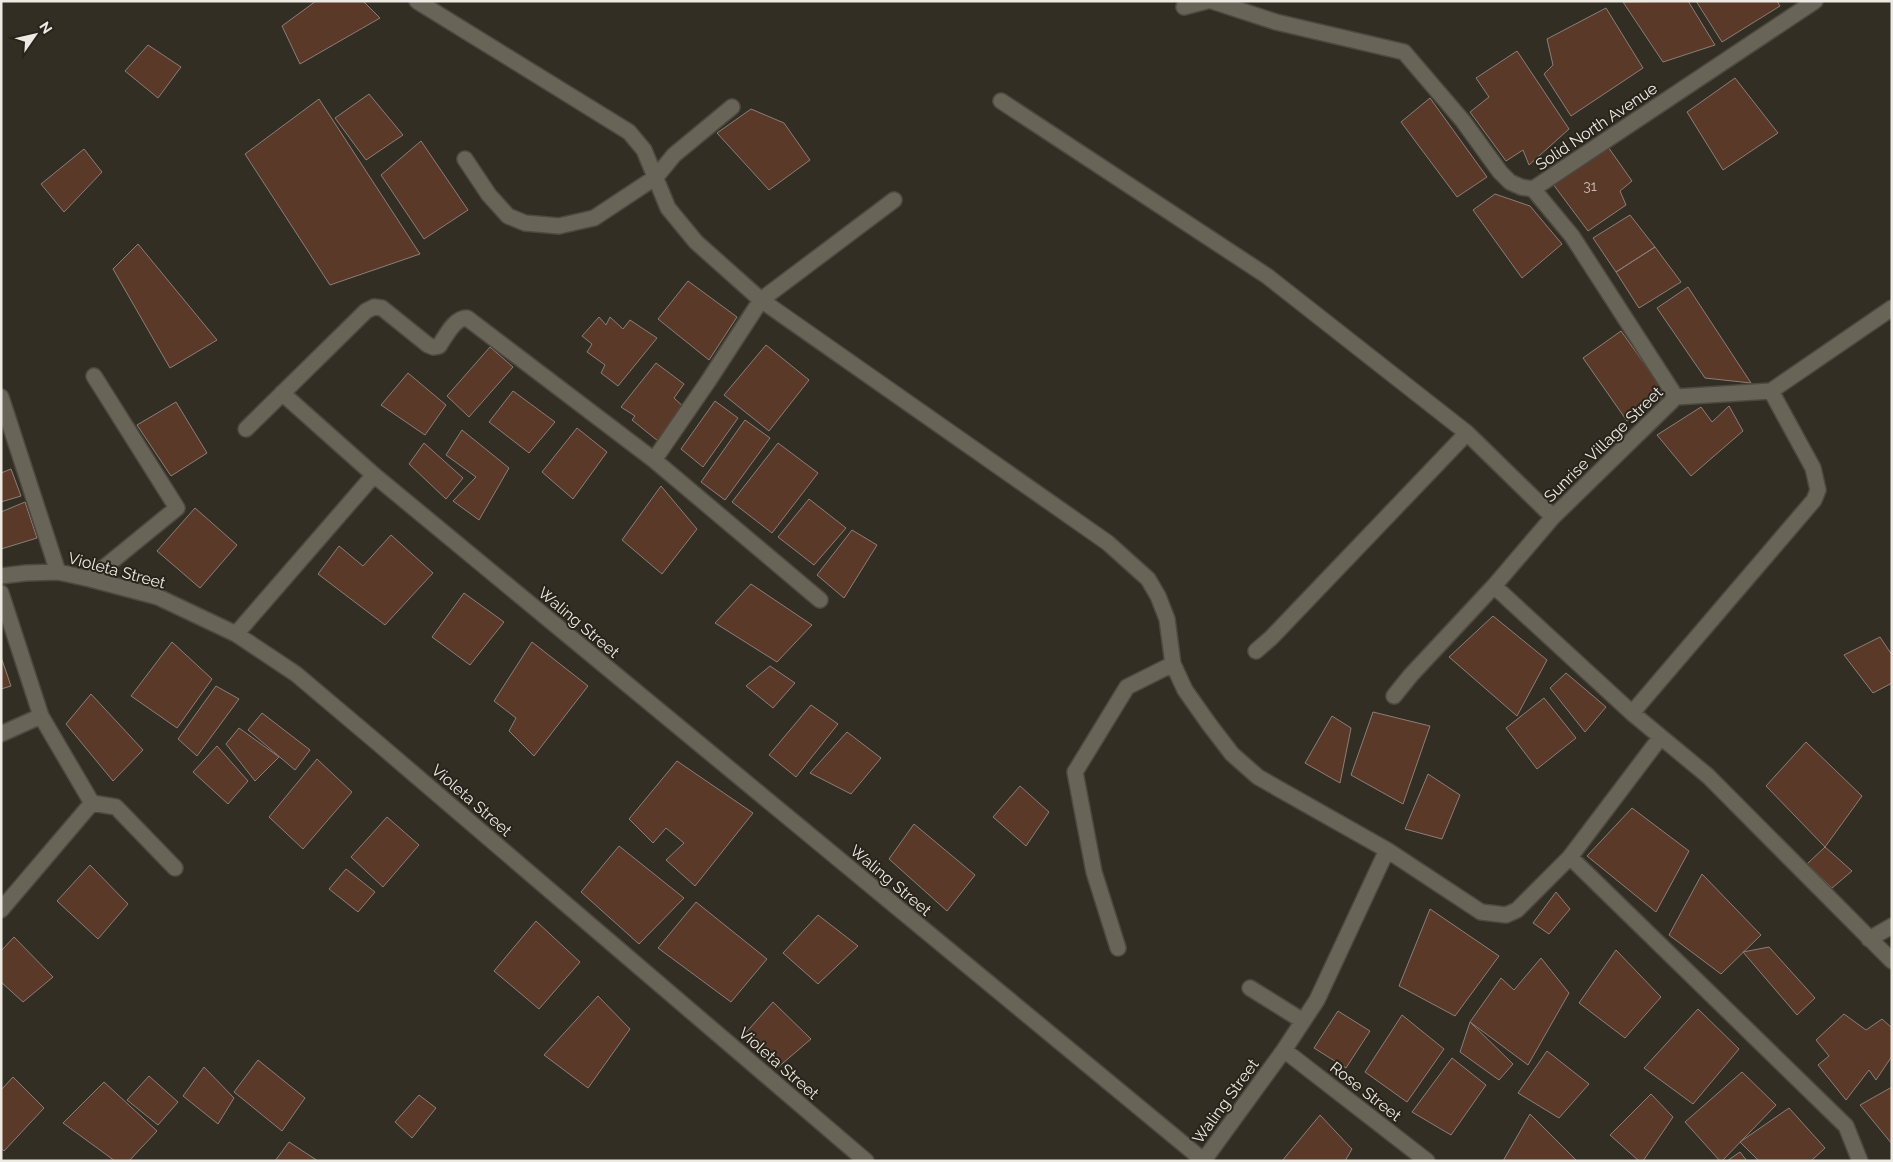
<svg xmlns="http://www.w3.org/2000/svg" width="1893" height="1162" font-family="Raleway,sans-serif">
<rect width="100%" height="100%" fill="#332e24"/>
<path fill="#5a3929" stroke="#8b7e78" d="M316 1H363L380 18 300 64 282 26Z
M1688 1 1715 45 1663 62 1623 2Z
M1696 1H1777L1780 6 1722 42Z
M1606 8 1643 68 1571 116 1544 74 1553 65 1547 39Z
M148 45 181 67 158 98 125 71Z
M1517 51 1569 129 1529 165 1523 150 1506 161 1470 112 1489 97 1476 78Z
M1735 78 1778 133 1723 170 1687 112Z
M369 94 403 135 366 160 335 118Z
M1430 98 1487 177 1457 197 1401 122Z
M319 99 420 254 330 285 245 154Z
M751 109 784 123 810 160 769 190 717 133Z
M421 141 468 210 424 239 381 175Z
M1606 144 1632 181 1620 191 1626 205 1588 231 1550 180Z
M84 149 102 172 64 212 41 184Z
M1495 194 1530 206 1562 244 1522 278 1473 210Z
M1630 215 1655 247 1616 272 1593 238Z
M138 244 217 340 170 368 113 269Z
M1655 247 1681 282 1639 308 1616 272Z
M688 281 737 317 709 360 658 319Z
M1688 287 1751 383 1705 378 1657 308Z
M599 317 606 325 610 317 623 329 630 320 657 338 618 386 601 373 605 365 587 352 592 344 582 336Z
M1621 331 1666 394 1627 421 1583 358Z
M766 345 809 380 769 431 724 395Z
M490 347 513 367 469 417 447 396Z
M656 363 684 384 674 398 686 409 658 441 632 420 635 416 621 407Z
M408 373 446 405 425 435 381 405Z
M513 391 555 422 529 453 489 422Z
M715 401 738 418 703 467 681 449Z
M176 402 207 453 171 476 137 425Z
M1729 406 1743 431 1691 476 1657 435 1701 407 1712 422Z
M745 420 770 438 725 500 701 482Z
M577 428 607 452 573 499 542 472Z
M462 430 509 468 479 520 453 501 476 477 446 455Z
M424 443 463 478 446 499 409 464Z
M778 443 818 473 772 533 732 502Z
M11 469 21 496 1 502V473Z
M661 486 697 529 662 574 622 540Z
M809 499 846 528 814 565 778 537Z
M25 502 37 538 1 549V512Z
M195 508 237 545 200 588 157 551Z
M852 530 877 545 844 598 817 575Z
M391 535 433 573 385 625 318 574 339 546 363 566Z
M751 584 812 625 777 662 715 623Z
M464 593 504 622 470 665 432 637Z
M1493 616 1547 660 1517 716 1449 657Z
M1880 637 1892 655V683L1873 693 1844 655Z
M172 642 212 679 177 728 131 696Z
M532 642 588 686 534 756 509 731 516 718 494 701Z
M1 657 11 686 1 689Z
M770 666 795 683 773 708 746 686Z
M1566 673 1606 707 1585 732 1550 688Z
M216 686 239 699 197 756 178 739Z
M91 694 143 750 113 781 66 724Z
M1544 698 1576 738 1537 769 1506 728Z
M811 705 838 724 796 777 769 755Z
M1373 712 1430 726 1403 804 1351 775Z
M262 713 310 750 295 770 248 730Z
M1332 716 1351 728 1340 783 1305 763Z
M239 728 279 757 255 781 226 744Z
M847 732 881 758 851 794 810 773Z
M1806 742 1862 796 1825 847 1766 786Z
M217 746 248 781 228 804 193 772Z
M317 759 352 792 303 849 269 817Z
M677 761 753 813 695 886 666 860 684 843 666 828 653 843 629 819Z
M1428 774 1460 795 1442 839 1405 829Z
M1020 786 1049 812 1026 846 993 817Z
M1632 808 1689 851 1656 912 1587 856Z
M387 817 419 845 383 887 351 857Z
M914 824 975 875 947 911 889 859Z
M619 846 684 898 639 944 581 892Z
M1825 847 1852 871 1832 888 1807 864Z
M90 865 128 904 98 939 57 901Z
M346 869 375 892 358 912 329 889Z
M1702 874 1761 935 1721 974 1669 935Z
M1556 892 1570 909 1549 934 1533 923Z
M696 902 767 959 731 1002 658 948Z
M1430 909 1499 956 1455 1016 1399 986Z
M818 915 858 946 818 984 783 953Z
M536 921 580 962 539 1009 494 971Z
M14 937 53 977 23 1002 1 982V951Z
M1769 947 1815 998 1797 1015 1743 952Z
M1616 950 1661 997 1625 1038 1579 1003Z
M1541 958 1569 993 1528 1065 1470 1022 1501 978 1514 990Z
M598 996 630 1029 588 1088 544 1055Z
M773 1002 811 1039 776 1069 743 1036Z
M1698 1009 1739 1049 1693 1104 1644 1068Z
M1338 1011 1370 1031 1346 1068 1314 1048Z
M1844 1014 1866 1030 1882 1019 1892 1028V1056L1876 1080 1869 1070 1846 1100 1818 1065 1829 1056 1816 1040Z
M1402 1015 1444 1049 1407 1102 1365 1072Z
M1470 1022 1513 1064 1499 1080 1460 1052Z
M1547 1051 1589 1084 1559 1118 1518 1093Z
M1452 1058 1486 1085 1451 1135 1412 1112Z
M258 1060 305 1098 282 1131 234 1092Z
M204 1067 234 1098 218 1124 183 1096Z
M1742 1072 1776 1105 1722 1161H1720L1685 1122Z
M149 1076 178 1102 158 1125 127 1100Z
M13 1077 44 1108 4 1151 1 1148V1090Z
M104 1082 157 1131 129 1161H115L63 1123Z
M1892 1087V1144L1860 1105Z
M1651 1094 1673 1117 1643 1161H1639L1610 1135Z
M419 1095 436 1108 412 1138 395 1122Z
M1789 1108 1825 1148 1811 1161H1759L1740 1142Z
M1530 1114 1576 1160 1575 1161H1503Z
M1320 1115 1352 1149 1345 1161H1282Z
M289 1142 318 1161H275Z
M1740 1152 1747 1161H1727Z"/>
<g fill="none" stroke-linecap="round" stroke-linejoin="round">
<defs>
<path id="minor" d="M417 1 629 132 644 150 668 208 696 242 761 300 1108 543 1148 579 1158 596 1167 619 1173 664 1185 690 1209 724 1232 754 1258 777 1387 850 1481 912 1506 915 1517 910 1570 857 1660 738
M1212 1 1276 22 1404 52 1463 121 1500 172 1510 182 1521 187 1533 189
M1184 7 1207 1
M1001 101 1267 276 1467 433 1553 517
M465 159 489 195 508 216 525 223 559 226 594 218 656 177 674 155 732 107
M1533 189 1815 1
M1533 189 1572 236 1676 397
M282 393 374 475 1204 1161
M1 397 58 572
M246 429 366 311 374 307 382 308 428 345 433 347 439 346C446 336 454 318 467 318L654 460 820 600
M654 460 709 380 761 300 894 200
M1 576 26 573 58 572 90 579 158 597 236 634 296 674 380 745 866 1161
M90 579 177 508 94 376
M1494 586 1632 713 1708 776 1892 961
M1 593 41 716 92 803
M236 634 374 475
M1256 651 1271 638 1467 433
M1394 696 1411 675 1494 586 1553 517 1676 397 1771 391 1892 308
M1632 713 1814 500 1818 490 1813 468 1771 391
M1 734 41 716
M92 803 116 807 175 868
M1570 857 1846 1126 1860 1161
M1 910 92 803
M1869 939 1892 926
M1118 948 1094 872 1075 772 1127 687 1173 664
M1250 988 1303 1021
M1284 1050 1427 1161
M1204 1160 1284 1050 1317 1000 1387 850"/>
</defs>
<use href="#minor" stroke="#4d4940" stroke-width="18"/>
<use href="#minor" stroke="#696458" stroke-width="15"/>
</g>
<g text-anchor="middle" stroke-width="4" stroke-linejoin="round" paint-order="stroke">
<g font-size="14" fill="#c8beb4">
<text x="1590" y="191">31</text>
</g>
<g font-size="16" fill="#edeae3" stroke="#29241b">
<text transform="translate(1596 126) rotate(-34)" y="6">Solid North Avenue</text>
<text transform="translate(1603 444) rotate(-44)" y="6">Sunrise Village Street</text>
<text transform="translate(117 570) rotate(15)" y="6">Violeta Street</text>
<text transform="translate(579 622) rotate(40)" y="6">Waling Street</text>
<text transform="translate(472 800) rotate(41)" y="6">Violeta Street</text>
<text transform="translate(891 880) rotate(40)" y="6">Waling Street</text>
<text transform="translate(779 1063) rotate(41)" y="6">Violeta Street</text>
<text transform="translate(1366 1091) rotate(38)" y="6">Rose Street</text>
<text transform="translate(1225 1101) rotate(-54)" y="6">Waling Street</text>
</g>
</g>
<rect width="1893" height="1162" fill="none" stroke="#edeae3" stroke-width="5"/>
<g transform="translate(35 35) rotate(56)" stroke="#29241b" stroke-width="4" paint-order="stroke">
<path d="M0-4L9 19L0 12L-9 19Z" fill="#edeae3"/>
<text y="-8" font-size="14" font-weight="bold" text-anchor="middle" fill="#edeae3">N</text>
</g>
</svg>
